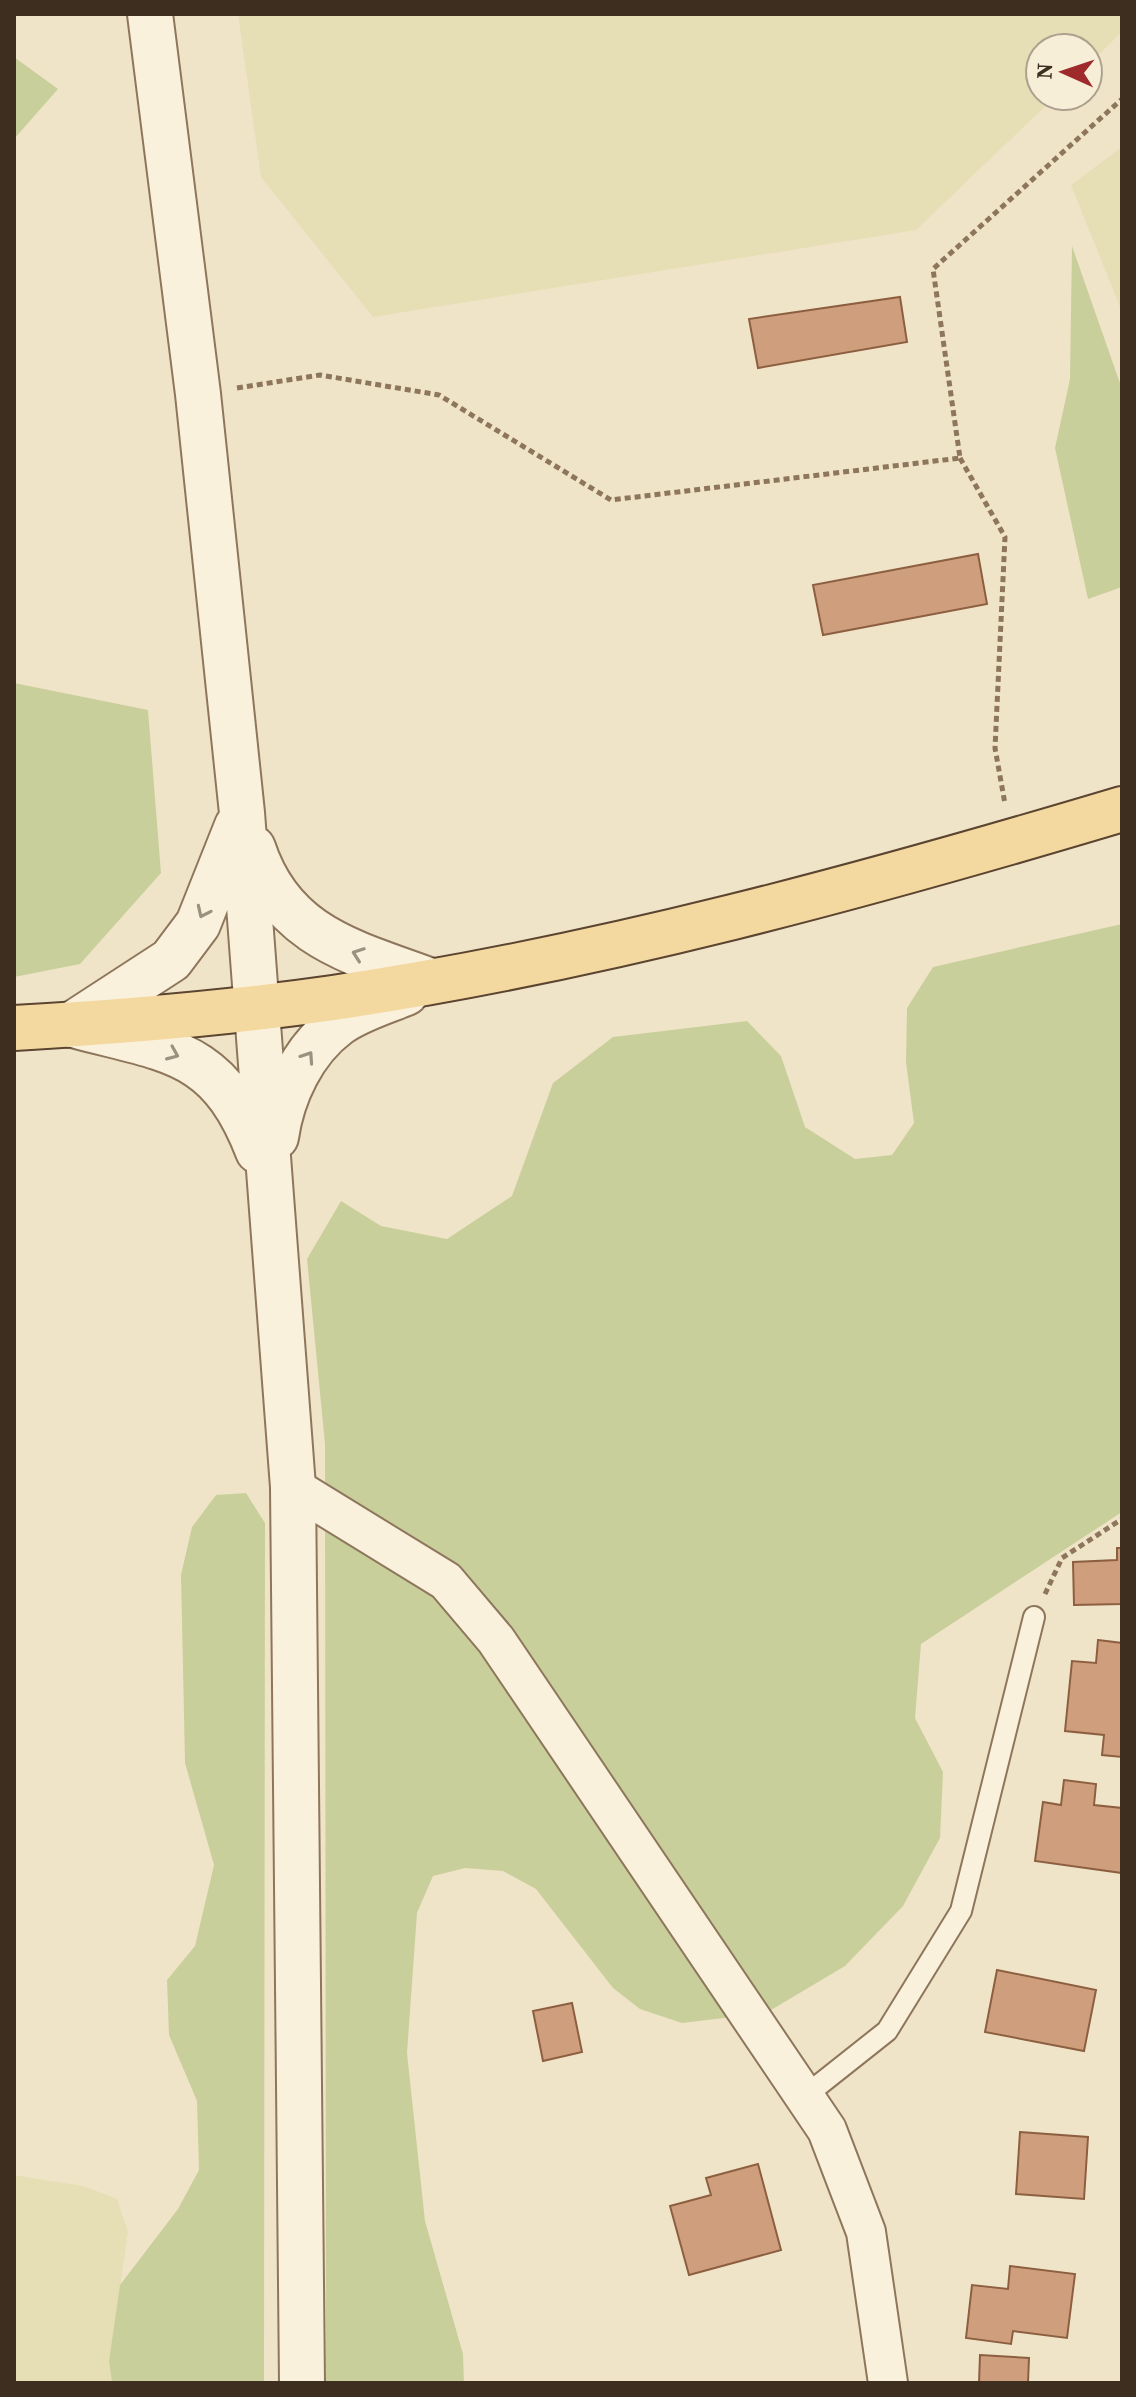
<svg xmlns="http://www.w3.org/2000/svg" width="1136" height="2397" font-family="'Source Serif 4',serif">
<rect width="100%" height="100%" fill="#f0e4c8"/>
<path fill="#e6deb5" d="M238 14H1122V32L1088 65V48H1040V96H1056L916 230 373 317 261 177Z
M1122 147V312L1071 185Z
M14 2175 83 2186 117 2199 128 2232 109 2361 112 2383H14Z"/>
<path fill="#c9cf9b" d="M14 57 58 89 14 139Z
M1072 246 1122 389V587L1088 599 1055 448 1070 379Z
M14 683 148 710 161 873 80 964 14 977Z
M1122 924V1512L921 1644 915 1718 943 1772 940 1838 903 1906 845 1966 766 2013 682 2023 640 2009 613 1988 536 1889 503 1871 465 1868 433 1876 417 1913 407 2053 425 2221 463 2354 464 2383H326L325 1444 307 1259 341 1201 381 1226 447 1239 512 1196 553 1083 613 1037 747 1021 781 1056 805 1127 855 1159 892 1155 914 1123 906 1062 907 1008 933 967Z
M246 1493 265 1523 264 2383H112L109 2361 120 2285 178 2209 199 2170 197 2101 169 2035 167 1980 195 1946 214 1865 185 1763 181 1575 192 1527 216 1495Z"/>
<path fill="#cf9f7d" stroke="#8d5f41" stroke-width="2" d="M900 297 907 342 758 368 749 319Z
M978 554 987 604 823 635 813 585Z
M1117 1548H1122V1604L1074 1605 1073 1562 1117 1560Z
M1098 1640 1122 1643V1757L1102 1755 1104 1735 1065 1731 1072 1661 1096 1663Z
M1064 1780 1096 1784 1094 1805 1122 1808V1873L1035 1861 1043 1802 1061 1805Z
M997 1970 1096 1990 1084 2051 985 2032Z
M572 2003 582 2052 543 2061 533 2011Z
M1020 2132 1088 2137 1084 2199 1016 2194Z
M758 2164 781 2250 689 2275 670 2206 711 2195 706 2178Z
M1010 2266 1075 2274 1067 2338 1013 2331 1011 2344 966 2338 972 2285 1008 2289Z
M980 2355 1029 2358 1028 2383H979Z"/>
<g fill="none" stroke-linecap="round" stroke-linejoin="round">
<defs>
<path id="service" d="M805 2096 887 2031 961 1911 1034 1617"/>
<path id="minor" d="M293 1487 446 1581 496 1640 827 2130 866 2232 888 2383"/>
<path id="tertiary" d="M150 14 198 394 242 813 293 1487 302 2383
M253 848C282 937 353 952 431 981
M71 1025 171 960 198 924 237 826
M77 1026C171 1051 219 1050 258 1151
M276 1137C282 1095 303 1050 338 1024 357 1010 384 1002 406 993"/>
<path id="primary" d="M14 1028C120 1022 228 1013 333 998 601 958 864 886 1122 809"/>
</defs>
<use href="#service" stroke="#8d765c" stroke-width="24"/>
<use href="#minor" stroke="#8d765c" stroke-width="42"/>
<use href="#tertiary" stroke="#8d765c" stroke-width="48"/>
<use href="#primary" stroke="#5b4430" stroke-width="48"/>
<path stroke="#8d765c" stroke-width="5" stroke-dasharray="6 4" stroke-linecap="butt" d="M237 388 320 375 439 395 611 500 960 458 933 269 1122 99
M960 458 1005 537 995 748 1005 804
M1045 1594 1062 1558 1122 1519"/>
<use href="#service" stroke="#faf1dc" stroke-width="20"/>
<use href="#minor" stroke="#faf1dc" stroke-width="38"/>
<use href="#tertiary" stroke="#faf1dc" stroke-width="44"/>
<use href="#primary" stroke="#f3d9a0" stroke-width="44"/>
</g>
<defs><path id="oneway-chevron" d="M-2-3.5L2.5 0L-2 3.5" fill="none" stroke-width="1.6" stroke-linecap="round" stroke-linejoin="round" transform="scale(2)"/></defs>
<g stroke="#9c907e">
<use href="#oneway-chevron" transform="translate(203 912) rotate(115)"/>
<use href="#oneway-chevron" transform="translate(358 954) rotate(-160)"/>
<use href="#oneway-chevron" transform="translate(173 1054) rotate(23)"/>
<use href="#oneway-chevron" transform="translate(308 1057) rotate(-56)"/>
</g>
<rect width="1136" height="2397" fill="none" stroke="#3d2e20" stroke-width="32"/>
<g transform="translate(1064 72) rotate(273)"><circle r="38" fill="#f7eed8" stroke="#ada18e" stroke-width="2"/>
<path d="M0-6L14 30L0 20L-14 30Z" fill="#9e2a2b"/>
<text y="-12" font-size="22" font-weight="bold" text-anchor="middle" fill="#3d2e20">N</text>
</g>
</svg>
